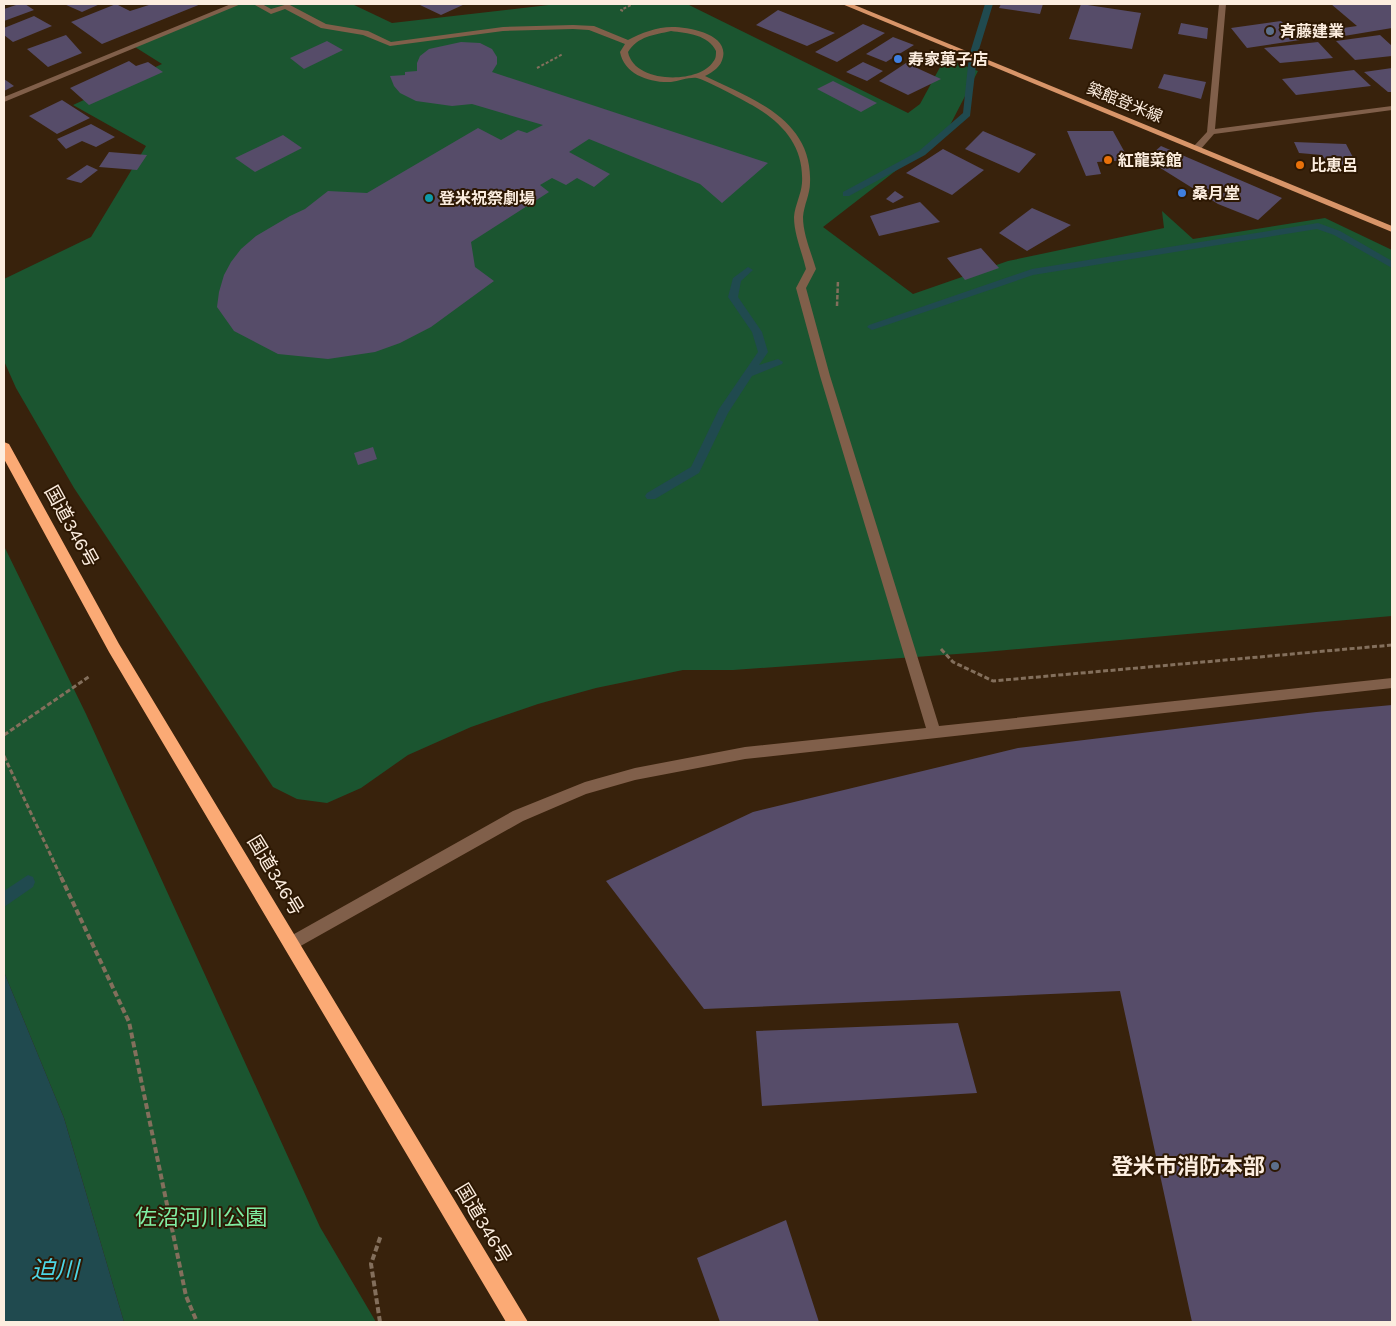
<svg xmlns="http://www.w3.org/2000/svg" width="1396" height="1326" font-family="Karla,'Noto Sans JP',sans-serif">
<rect width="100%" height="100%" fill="#38220c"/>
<path fill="#1b5530" d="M234 4H352L392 23 557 4H687L908 113 920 104 945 58 978 71 947 131 823 227 913 294 1008 261 1164 228 1162 211 1193 239 1325 218 1392 250V616L985 652 733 670H683L596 688 538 704 471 727 408 755 361 788 327 803 297 799 273 787 74 488 16 388 4 361V279L91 237 146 146 73 105 162 64 135 47Z
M4 546 86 714 320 1227 376 1322H124L64 1118 4 972Z"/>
<path fill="#204a4f" d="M4 972 64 1118 124 1322H4Z"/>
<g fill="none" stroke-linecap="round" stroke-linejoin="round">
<path fill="#204a4f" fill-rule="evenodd" d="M985 4H993L977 56 970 116 925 155 849 196H843V192L919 151 963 113 969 56Z
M1318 223 1340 231 1392 261V268L1334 235 1317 229 1033 275 875 329 872 330 867 327 869 325 1032 269Z
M748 267 753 270 741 281 738 297 762 332 768 352 759 365 778 359 783 362 782 364 752 376 728 413 699 473 655 499H647L645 496 647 493 691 467 719 409 758 352 752 332 728 297 733 278Z
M28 875 33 877 35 882 33 887 4 907V891Z"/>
</g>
<path fill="#564c69" d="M19 4H25L34 10 4 21V9Z
M64 4H100L82 12Z
M116 4 130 11 152 4H201L102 44 71 22Z
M423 4H465L441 15 420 5Z
M1001 4H1043L1040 14 999 8Z
M1081 4 1141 13 1132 49 1069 39Z
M1331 4H1392V28L1338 37 1329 30 1357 26Z
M778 10 835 33 807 46 756 25Z
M34 16 52 26 13 42 4 35V28Z
M1281 21 1300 40 1247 48 1231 28Z
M1181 23 1208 28 1207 39 1178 34Z
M863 24 885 33 837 62 815 52Z
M66 35 82 53 48 67 27 49Z
M1380 35 1392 46V56L1355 60 1336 41Z
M893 37 914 45 886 62 866 54Z
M327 41 343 50 304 69 290 58Z
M461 42 480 43 492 49 497 57V64L492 72 768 163 722 203 700 184 589 139 569 152 610 174 594 187 577 178 566 185 552 178 540 185 549 192 471 242 475 267 494 281 431 327 400 343 375 352 328 359 278 354 234 331 217 307 219 292 224 275 231 262 241 249 256 236 290 216 305 209 328 191 367 193 478 128 501 140 518 130 527 133 543 125 472 104 452 106 416 101 400 93 394 86 390 76 405 75V72L417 71V63L420 56 429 49Z
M1318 42 1333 58 1280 63 1264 48Z
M129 61 136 66 148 62 163 72 89 105 70 88Z
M863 62 883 71 867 81 846 72Z
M906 63 941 79 908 95 879 81Z
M1392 68V92H1388L1364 72Z
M1354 70 1371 86 1296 95 1282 79Z
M1164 74 1206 82 1201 99 1158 88Z
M4 79 14 86 4 91Z
M833 81 877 103 861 112 817 89Z
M62 100 90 118 57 134 29 116Z
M91 124 115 137 96 147 82 141 66 149 57 139Z
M983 131 1036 154 1019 173 965 149Z
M1067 131H1113L1129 160 1097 162 1101 174 1086 176Z
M283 135 302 148 255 172 235 158Z
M1294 142 1346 144 1357 165 1330 166 1322 155 1299 153Z
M1161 146 1282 198 1258 220 1218 204 1146 159Z
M943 149 984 170 952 195 906 173Z
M109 152 147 155 137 170 99 167Z
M87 165 98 170 81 183 66 179Z
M895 191 904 197 893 203 886 199Z
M920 202 940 222 879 236 870 216Z
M1032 208 1071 225 1027 251 999 233Z
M981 248 999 268 965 280 947 258Z
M373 447 377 459 358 465 354 453Z
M1392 705V1322H1192L1120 991 704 1009 606 881 753 812 1018 748 1316 712Z
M958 1023 977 1093 762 1106 756 1031Z
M786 1220 819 1322H720L697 1258Z"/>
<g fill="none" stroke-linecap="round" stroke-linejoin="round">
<path stroke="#836f5c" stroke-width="2" stroke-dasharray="3 2" stroke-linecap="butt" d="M623 11 621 10 633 4
M537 68 563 54"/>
<path stroke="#836f5c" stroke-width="2.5" stroke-dasharray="4.5 2" stroke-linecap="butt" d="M837 306 838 280"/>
<path stroke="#836f5c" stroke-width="3" stroke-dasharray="5 2.5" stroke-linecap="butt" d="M941 649 953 662 993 681 1392 645
M4 735 90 676
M4 756 62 879"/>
<path stroke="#836f5c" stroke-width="4" stroke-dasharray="6 3" stroke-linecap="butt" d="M61 877 129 1022 186 1296 197 1322
M380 1322 371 1264 381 1235"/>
<path fill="#805f4a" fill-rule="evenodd" d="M231 4H241L4 102V97Z
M253 4H262L271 9 288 4 326 24 368 31 391 42 503 27 573 25 594 26 628 40C641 33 657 27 672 27 689 27 728 34 723 57 721 67 713 72 705 76 752 99 813 119 810 183 810 194 804 205 803 217 803 234 811 252 816 269L806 288 830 376 939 726 1392 678V688L745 759 635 780 586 794 523 821 297 948 292 950 287 948 285 943 287 938 513 811 585 782 635 768 745 747 926 728 820 376 796 288 806 269C802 252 794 234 794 217 795 205 801 195 802 183 804 146 783 123 752 105 743 100 704 79 697 78 689 77 679 81 671 82 649 83 624 74 620 52L625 44 589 30 573 29 503 31 390 46 363 35 321 28 285 9 271 14ZM671 31C687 33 709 35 716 51 716 55 716 59 713 62 699 84 634 84 628 52 638 36 654 35 671 31Z
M1219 4H1226L1215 129 1392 106V110L1214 134 1200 150H1194V146L1207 132Z"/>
<path fill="#d89569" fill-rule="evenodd" d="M842 4H852L1392 226V232Z"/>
<path fill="#fbaa75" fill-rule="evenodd" d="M4 442 9 444 119 644 528 1322H506L109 652 4 459Z"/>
</g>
<g fill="#5c6f8a" stroke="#2d1803" stroke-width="2">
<circle cx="1270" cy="31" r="5"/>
<circle cx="1275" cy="1166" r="5"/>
</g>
<g fill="#3f7fe0" stroke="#2d1803" stroke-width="2">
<circle cx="898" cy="59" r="5"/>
<circle cx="1182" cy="193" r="5"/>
</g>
<g fill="#e8710a" stroke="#2d1803" stroke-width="2">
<circle cx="1108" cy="160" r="5"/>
<circle cx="1300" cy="165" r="5"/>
</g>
<circle fill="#0f9aa8" stroke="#2d1803" stroke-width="2" cx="429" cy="198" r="5"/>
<g text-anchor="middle" stroke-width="4" stroke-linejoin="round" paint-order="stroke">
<g font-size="16" font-weight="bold" fill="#fceddf" stroke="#2d1803" text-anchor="start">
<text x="1280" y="37">斉藤建業</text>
<text x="908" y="65">寿家菓子店</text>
<text x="1118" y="166">紅龍菜館</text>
<text x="1310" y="171">比恵呂</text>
<text x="1192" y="199">桑月堂</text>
<text x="439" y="204">登米祝祭劇場</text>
</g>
<g font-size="16" fill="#fceddf" stroke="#2d1803">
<text transform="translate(1125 102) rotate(22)" y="6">築館登米線</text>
</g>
<g font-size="19" fill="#fceddf" stroke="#2d1803">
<text transform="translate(72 526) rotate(61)" y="7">国道346号</text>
<text transform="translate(276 875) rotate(59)" y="7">国道346号</text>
<text transform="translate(484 1223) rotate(59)" y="7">国道346号</text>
</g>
<g font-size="22" font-weight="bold" fill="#fceddf" stroke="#2d1803" text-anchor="end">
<text x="1265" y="1174">登米市消防本部</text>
</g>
<g font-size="22" fill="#80eea3" stroke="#2d1803">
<text x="201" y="1225">佐沼河川公園</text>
</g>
<g font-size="24" font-style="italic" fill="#4dd6e6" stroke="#2d1803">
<text x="55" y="1278">迫川</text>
</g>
</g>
<rect width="1396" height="1326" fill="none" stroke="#fceddf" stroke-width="10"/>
</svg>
